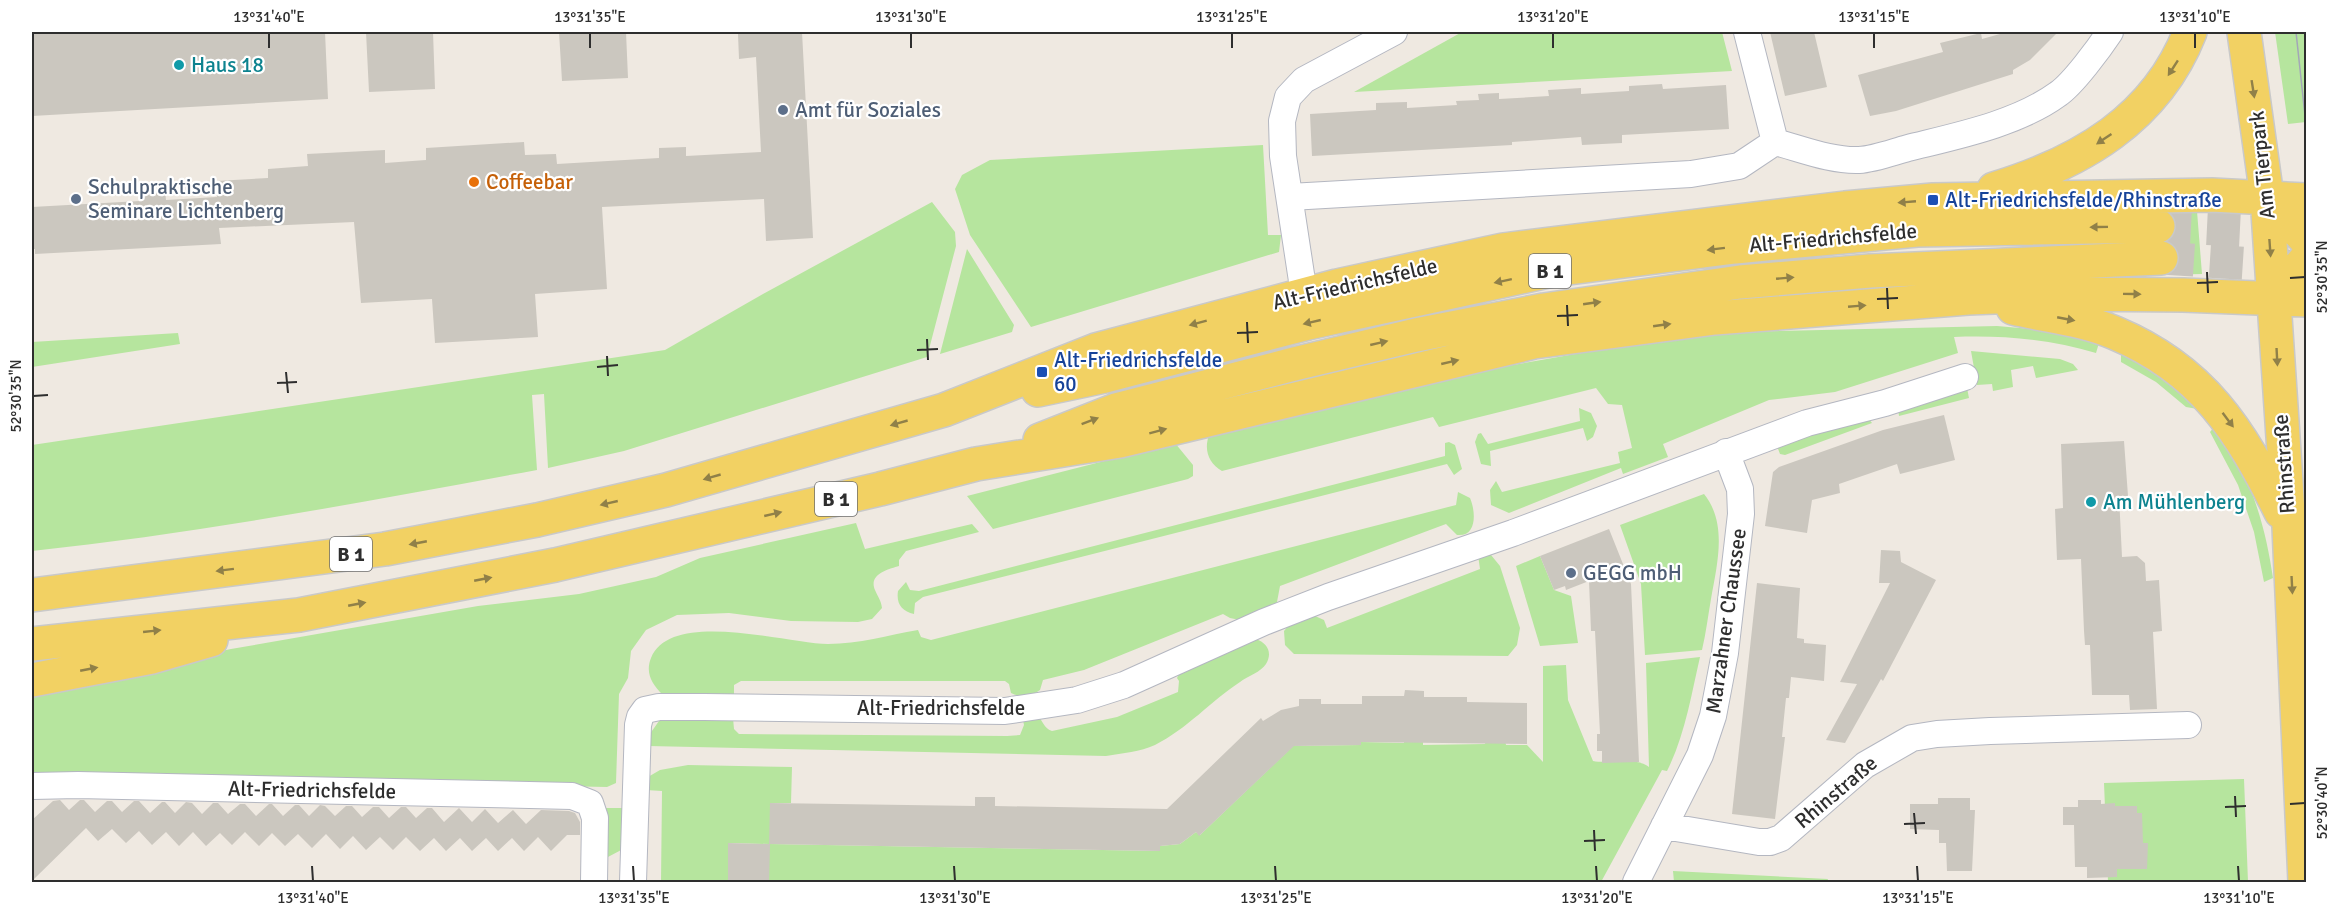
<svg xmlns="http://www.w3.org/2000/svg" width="2338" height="914" font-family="Signika,sans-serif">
<rect width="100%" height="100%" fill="#efe9e1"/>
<path fill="#b6e59e" d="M1462 32H1722L1732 71 1354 92Z
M2275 32H2306V122L2288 124Z
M1263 145 1268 235H1281L1279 252 1031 327 970 235 955 189 962 175 990 160Z
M932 202 955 232 956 246 927 357 624 451 548 468 544 394 532 395 537 470C369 501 201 533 32 551V445L665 350 763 294Z
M2156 208 2197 211 2202 274 2161 275 2159 273C2181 241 2182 237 2156 208Z
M967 249 1014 325 1012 332 940 354Z
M1997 326 2053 331 2099 343 2096 353C2051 339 2001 335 1954 337L1958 353 1835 392 1769 400 1663 444 1668 457 1623 474 1621 468 1509 513 1491 505 1490 490 1496 481 1502 492 1620 463 1618 452 1632 448 1622 405 1608 404 1596 388 1439 427 1433 417 1222 471C1208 463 1203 448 1210 433L1411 383 1672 337 1735 332Z
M178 333 180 344 32 367V342Z
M1971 351 2060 359 2073 364 2078 370 2036 378 2033 366 2011 370 2013 387 1993 391 1992 384 1977 385Z
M2121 352 2154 369 2203 410 2186 407 2156 382 2121 362Z
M1967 388 1969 398 1899 416 1898 408Z
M1579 408 1591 413 1597 426 1593 437 1587 441 1583 428 1490 451 1491 466 1481 464 1475 442 1478 434 1481 433 1488 444 1580 421Z
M1868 418 1872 423 1785 455 1780 454 1777 446Z
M2215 426C2225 443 2238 460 2246 479 2260 510 2268 544 2273 578L2264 582 2254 532 2238 485 2210 432Z
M1449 442 1455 445 1462 469 1454 475 1447 464 923 597 915 603 914 614C902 611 896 604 898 591L906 582 910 590 919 591 1445 456V443Z
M1175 443 1193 465V476L1188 479 993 529 967 496Z
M1458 492 1470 498C1476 512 1477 537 1457 535L1446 524 1280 586 1277 602 1274 605 1240 620 1230 618 1223 614 1084 670 1043 680 1040 690C1032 696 1020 698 1011 693L1009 684 1005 681H741L734 685V696L662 694C652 684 645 673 651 658 671 608 788 644 828 644 859 644 888 635 918 630L921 637 931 640 1456 505Z
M1704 494C1728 524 1717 564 1711 599 1708 616 1706 633 1702 650L1645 655 1641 584 1620 525Z
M856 523 865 549 972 524 979 532 906 551 899 560V566C889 569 868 574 875 590 878 597 881 600 882 608L872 619 858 622 791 621 729 613 677 615 646 630 631 651 628 678 619 694 616 783 607 787 32 776V690L231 649 478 606 579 594 656 577 700 558Z
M1484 553 1491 555 1500 566 1520 628 1517 645 1508 656 1294 654 1285 645 1284 631 1290 624 1315 616 1324 620 1327 628 1480 569 1478 555Z
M1540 556 1554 590 1571 596 1578 643 1540 646 1516 566Z
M1256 639C1267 643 1273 652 1266 664 1261 672 1248 676 1240 682 1211 701 1187 729 1155 745 1140 752 1123 753 1106 756L648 746 647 738 659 721 670 717 733 718 734 729 739 734 1007 736 1020 735 1024 725 1023 720 1037 716C1044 721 1043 728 1052 731L1117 717 1178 692 1179 681 1177 678 1180 672Z
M1700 657C1691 696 1685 735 1667 771L1662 770 1601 882H769V844L729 843 728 882H661L662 791 646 790 648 777 660 770 688 765 792 767 791 803H771L770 844 1159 851 1160 846 1180 844 1196 832 1200 835 1290 749 1288 746 1361 745V742L1404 743V740H1423V745L1485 744 1486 740H1505L1506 745H1527L1543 762V666L1566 665 1568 700 1593 761C1608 764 1638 757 1649 767L1646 663Z
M2244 779 2248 882H2108L2104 783Z
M606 808H625V848L606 858Z
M1673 871 1828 879 1827 882H1674Z"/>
<path fill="#cbc7bf" d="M32 32H325L328 99 32 116Z
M366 32H433L435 89 369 92Z
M559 32H626L628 78 562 81Z
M755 32H802L813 238 766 241 764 199 602 207 607 289 535 294 538 337 435 343 432 299 361 303 354 222 219 228 221 244 35 254V249H32V207L140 201 139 191 165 190 166 200 217 197 216 181 268 178V169L308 166 307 154 385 150V163L426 160V148L524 142 525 155 556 154 557 164 659 158V148L686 147V156L761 152 756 57 739 59 738 34Z
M1770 32H1814L1827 87 1785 96Z
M2007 32H2058L2030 60 2013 70V74L1896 111 1870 116 1858 75 1943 52 1940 43 1981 33 1982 39Z
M1662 84 1663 89 1726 85 1729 129 1622 135V143L1582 145 1581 137 1512 142V145L1312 156 1310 114 1376 110V103L1407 102V108L1457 105 1456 101 1479 100 1478 94 1499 93V99L1549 96 1548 90 1581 88V94L1629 91V86Z
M1944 415 1955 460 1900 474 1897 464 1839 484 1840 493 1812 500 1807 533 1765 526 1773 472 1779 467 1883 430Z
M2124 441 2128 496H2119L2122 557 2137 556 2145 563 2146 581 2159 580 2162 631 2153 632 2157 709 2130 710 2129 695H2092L2090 645H2085L2084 631 2081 559 2057 560 2055 509 2063 508 2061 444Z
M1609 529 1631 584 1639 762 1602 763V751H1597V734H1600L1595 631H1591L1589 581 1566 590 1565 586 1554 590 1540 556Z
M1881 550 1900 551 1901 562 1936 580 1883 681 1881 679 1845 743 1826 740 1857 684 1840 682 1890 583H1879Z
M1757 583 1800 588 1797 638 1804 639V643L1826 645 1824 681 1791 677 1789 698H1786L1782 737H1785L1775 819 1732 814Z
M1405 690 1424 691V697H1467V702L1527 703V744L1361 742V745L1294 746 1199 836 1196 832 1180 844 1160 846V851L770 844 769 882H728V843L769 844 770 803 975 806V797H995V806L1167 809 1261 718 1263 721 1281 710 1299 706V699H1321V704H1362V696H1404Z
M1938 798H1970V810H1975L1972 871H1947L1946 843H1939V830L1910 829V804H1938Z
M60 800 69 810 80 800H84L95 812 107 801H112L122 812 134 801H139L150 813 162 802H165L175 813 186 802 192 803 202 814 213 803H218L228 814 240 804H245L256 816 269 804H272L283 816 295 805H299L309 816 320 805 325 806 335 816 346 806H352L362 817 373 807H379L389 818 401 807H406L416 818 427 808H432L444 822 459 808 472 822 485 809 498 823 513 810 526 824 541 810 569 811 575 813 580 822V835H567L551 851 538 837 524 851 512 838 498 851 486 838 472 851 460 838 446 851 434 838 420 851 406 837 393 850 380 837 366 850 353 836 340 849 326 834 312 848 298 834 285 846 272 833 259 846 245 832 232 845 220 833 206 846 193 832 179 846 166 832 152 845 139 831 126 843 112 829 98 841 86 828 32 881V820L53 801Z
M2078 800H2101V804L2115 803V806H2137V813H2142L2143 843H2148L2147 869H2117V877L2087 878V867H2075L2074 825H2063V807H2078Z"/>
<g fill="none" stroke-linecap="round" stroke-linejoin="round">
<path stroke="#c8c4bd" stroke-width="33" stroke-dasharray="33 16" stroke-linecap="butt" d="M2158 226 2299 233
M2161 258 2300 267"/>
<defs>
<path id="minor" d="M1747 32 1775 142
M1290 197 1691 174 1739 166 1775 142C1802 149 1831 161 1859 160 1875 159 1893 152 1908 148 1956 136 2017 124 2058 94 2073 84 2100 47 2110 32
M1304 294 1283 156 1282 121 1288 97 1304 80 1394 32
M32 786 78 785 572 796 590 803 595 818 594 882
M1664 826 1759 842H1770L1781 838 1865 765 1912 738 1937 734 1990 731 2188 725
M633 882 638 725 640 717 645 710 659 707H704L1005 711 1077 700 1124 685 1264 622 1328 597 1513 533 1807 423 1885 403 1965 377
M1636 882 1700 755 1713 716 1725 653 1741 514 1740 489 1726 452"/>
<path id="major" d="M2244 32 2267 197 2289 527 2305 882
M1994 189C2080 163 2156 119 2190 32
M2267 197 2306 240
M2273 298 2306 259
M2013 308C2046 316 2083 319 2115 333 2203 370 2240 430 2281 512
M1038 390 1105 376 1308 323 1553 270 1735 247 1917 230 2158 226
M1040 440 1116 410 1294 364 1416 335 1544 310 1740 282 1870 271 2161 258
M32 595 385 549 537 520 666 490 944 410 1096 350 1337 286 1503 250 1845 208 1933 200 2212 195 2306 200
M32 644 299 615 555 565 880 489 976 464 1120 441 1534 342 1715 318 1968 298 2069 294 2183 295 2306 300
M32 680 152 657 211 640"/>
</defs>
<use href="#minor" stroke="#b4b7c1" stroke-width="28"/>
<use href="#major" stroke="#c9c9c9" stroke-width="36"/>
<use href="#minor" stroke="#fff" stroke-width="26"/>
<use href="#major" stroke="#f2d163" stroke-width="33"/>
<path stroke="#a3a6b8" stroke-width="1.5" d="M2296 32 2306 125"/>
</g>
<defs><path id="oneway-solid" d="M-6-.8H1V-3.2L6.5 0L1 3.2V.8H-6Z" transform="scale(1.5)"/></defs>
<g fill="#908048">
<use href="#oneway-solid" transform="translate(2173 68) rotate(123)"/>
<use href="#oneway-solid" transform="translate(2253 89) rotate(81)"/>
<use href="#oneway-solid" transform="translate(2104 139) rotate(146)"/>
<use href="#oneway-solid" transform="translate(1907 202) rotate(175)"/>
<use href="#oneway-solid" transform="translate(2099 227) rotate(179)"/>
<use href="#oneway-solid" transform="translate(2270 248) rotate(86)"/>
<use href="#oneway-solid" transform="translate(1716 249) rotate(173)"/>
<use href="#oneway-solid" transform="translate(1785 278) rotate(-5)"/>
<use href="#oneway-solid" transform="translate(1503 281) rotate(168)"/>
<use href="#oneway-solid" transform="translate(2132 294) rotate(1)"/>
<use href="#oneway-solid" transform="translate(1592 303) rotate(-8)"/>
<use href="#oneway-solid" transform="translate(1857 306) rotate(-5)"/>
<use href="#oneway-solid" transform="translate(2066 319) rotate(11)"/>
<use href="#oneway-solid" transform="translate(1312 322) rotate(167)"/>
<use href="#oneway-solid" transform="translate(1198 323) rotate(165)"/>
<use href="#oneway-solid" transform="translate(1662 325) rotate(-8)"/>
<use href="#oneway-solid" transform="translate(1379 343) rotate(-13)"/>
<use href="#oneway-solid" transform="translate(2277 357) rotate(87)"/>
<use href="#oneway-solid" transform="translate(1450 362) rotate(-13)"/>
<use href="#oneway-solid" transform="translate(2228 420) rotate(53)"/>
<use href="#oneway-solid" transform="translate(1090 421) rotate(-21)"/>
<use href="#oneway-solid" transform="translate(899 423) rotate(164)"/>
<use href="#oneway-solid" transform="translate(1158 431) rotate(-15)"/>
<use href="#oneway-solid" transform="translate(712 477) rotate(164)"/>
<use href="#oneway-solid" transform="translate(609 503) rotate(167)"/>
<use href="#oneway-solid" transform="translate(773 514) rotate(-13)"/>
<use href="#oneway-solid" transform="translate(418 543) rotate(169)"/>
<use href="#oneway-solid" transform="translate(225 570) rotate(173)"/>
<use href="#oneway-solid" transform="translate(483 579) rotate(-11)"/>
<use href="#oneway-solid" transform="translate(2292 585) rotate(87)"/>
<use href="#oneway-solid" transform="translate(357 604) rotate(-11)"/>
<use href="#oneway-solid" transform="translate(152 631) rotate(-6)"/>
<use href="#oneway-solid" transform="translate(89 669) rotate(-11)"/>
</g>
<path fill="none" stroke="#2e2e2e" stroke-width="2" d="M269 33V48M590 33V48M911 33V48M1232 33V48M1553 33V48M1874 33V48M2195 33V48M2207 272 2208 293M2290 278 2305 277M2197 283 2218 282M1887 288 1888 309M1877 299 1898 298M1567 305 1568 326M1557 316 1578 315M1247 322 1248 343M1237 333 1258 332M927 339 928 360M917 350 938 349M607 356 608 376M597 367 618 365M286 372 288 393M277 383 297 382M33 396 48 395M2235 796 2236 817M2290 804 2305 803M2225 807 2246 806M1914 813 1916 834M1904 824 1925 823M1594 830 1595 851M1584 841 1605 840M312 866 313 881M633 866 634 881M954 866 955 881M1275 866 1276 881M1596 866 1597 881M1917 866 1918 881M2238 866 2239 881"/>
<g fill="#0f9aa8" stroke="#fff" stroke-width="2">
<circle cx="179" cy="65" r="6"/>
<circle cx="2091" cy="502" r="6"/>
</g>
<g fill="#5c6f8a" stroke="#fff" stroke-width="2">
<circle cx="783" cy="110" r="6"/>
<circle cx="76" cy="199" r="6"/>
<circle cx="1571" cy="573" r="6"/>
</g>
<circle fill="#e8710a" stroke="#fff" stroke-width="2" cx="474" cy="182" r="6"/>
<g fill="#1a4fb4" stroke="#fff" stroke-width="2">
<rect x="1927" y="194" width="12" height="12" rx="3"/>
<rect x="1036" y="366" width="12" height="12" rx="3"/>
</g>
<g text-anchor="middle" stroke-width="4.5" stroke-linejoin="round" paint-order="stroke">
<g fill="#fff" stroke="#6d6d6d" stroke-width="1.5">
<rect x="1529" y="254" width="42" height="34" rx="4.5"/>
<rect x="815" y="482" width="42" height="34" rx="4.5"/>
<rect x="330" y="537" width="42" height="34" rx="4.5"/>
</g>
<g font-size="20" font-weight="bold" fill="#2e2e2e">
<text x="1550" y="278">B 1</text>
<text x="836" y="506">B 1</text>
<text x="351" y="561">B 1</text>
</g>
<g font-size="21" fill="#0d838f" stroke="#fff" text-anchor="start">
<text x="191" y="72">Haus 18</text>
<text x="2103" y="509">Am Mühlenberg</text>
</g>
<g font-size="21" fill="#4e5e75" stroke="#fff" text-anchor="start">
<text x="795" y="117">Amt für Soziales</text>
<text x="88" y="194">Schulpraktische<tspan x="88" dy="24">Seminare Lichtenberg</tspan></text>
<text x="1583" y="580">GEGG mbH</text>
</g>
<g font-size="21" fill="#2e2e2e" stroke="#fff">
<text transform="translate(2262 165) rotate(-96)" y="7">Am Tierpark</text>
<text transform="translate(1833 238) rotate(-5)" y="7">Alt-Friedrichsfelde</text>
<text transform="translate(1355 284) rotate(-13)" y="7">Alt-Friedrichsfelde</text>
<text transform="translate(2284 464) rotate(-94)" y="7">Rhinstraße</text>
<text transform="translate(1726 621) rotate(-82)" y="7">Marzahner Chaussee</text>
<text x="941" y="715">Alt-Friedrichsfelde</text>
<text transform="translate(312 790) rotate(1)" y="7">Alt-Friedrichsfelde</text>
<text transform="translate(1836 792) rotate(-40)" y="7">Rhinstraße</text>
</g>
<g font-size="21" fill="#c56008" stroke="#fff" text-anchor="start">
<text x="486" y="189">Coffeebar</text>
</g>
<g font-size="21" fill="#164399" stroke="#fff" text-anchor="start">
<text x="1945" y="207">Alt-Friedrichsfelde/Rhinstraße</text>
<text x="1054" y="367">Alt-Friedrichsfelde<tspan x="1054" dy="24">60</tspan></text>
</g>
</g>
<rect width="2338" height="914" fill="none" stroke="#ffffff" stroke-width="66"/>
<rect x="33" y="33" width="2272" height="848" fill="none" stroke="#2e2e2e" stroke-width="2"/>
<g font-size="15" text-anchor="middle" fill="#2e2e2e">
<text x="269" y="22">13°31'40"E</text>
<text x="590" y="22">13°31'35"E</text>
<text x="911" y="22">13°31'30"E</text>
<text x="1232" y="22">13°31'25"E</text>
<text x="1553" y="22">13°31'20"E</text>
<text x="1874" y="22">13°31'15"E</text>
<text x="2195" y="22">13°31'10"E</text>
<text transform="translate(2322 277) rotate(-90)" y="5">52°30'35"N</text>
<text transform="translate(16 396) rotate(-90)" y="5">52°30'35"N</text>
<text transform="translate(2322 803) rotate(-90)" y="5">52°30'40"N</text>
<text x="313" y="903">13°31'40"E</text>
<text x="634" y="903">13°31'35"E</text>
<text x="955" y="903">13°31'30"E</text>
<text x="1276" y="903">13°31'25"E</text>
<text x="1597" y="903">13°31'20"E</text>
<text x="1918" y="903">13°31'15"E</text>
<text x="2239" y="903">13°31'10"E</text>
</g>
</svg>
